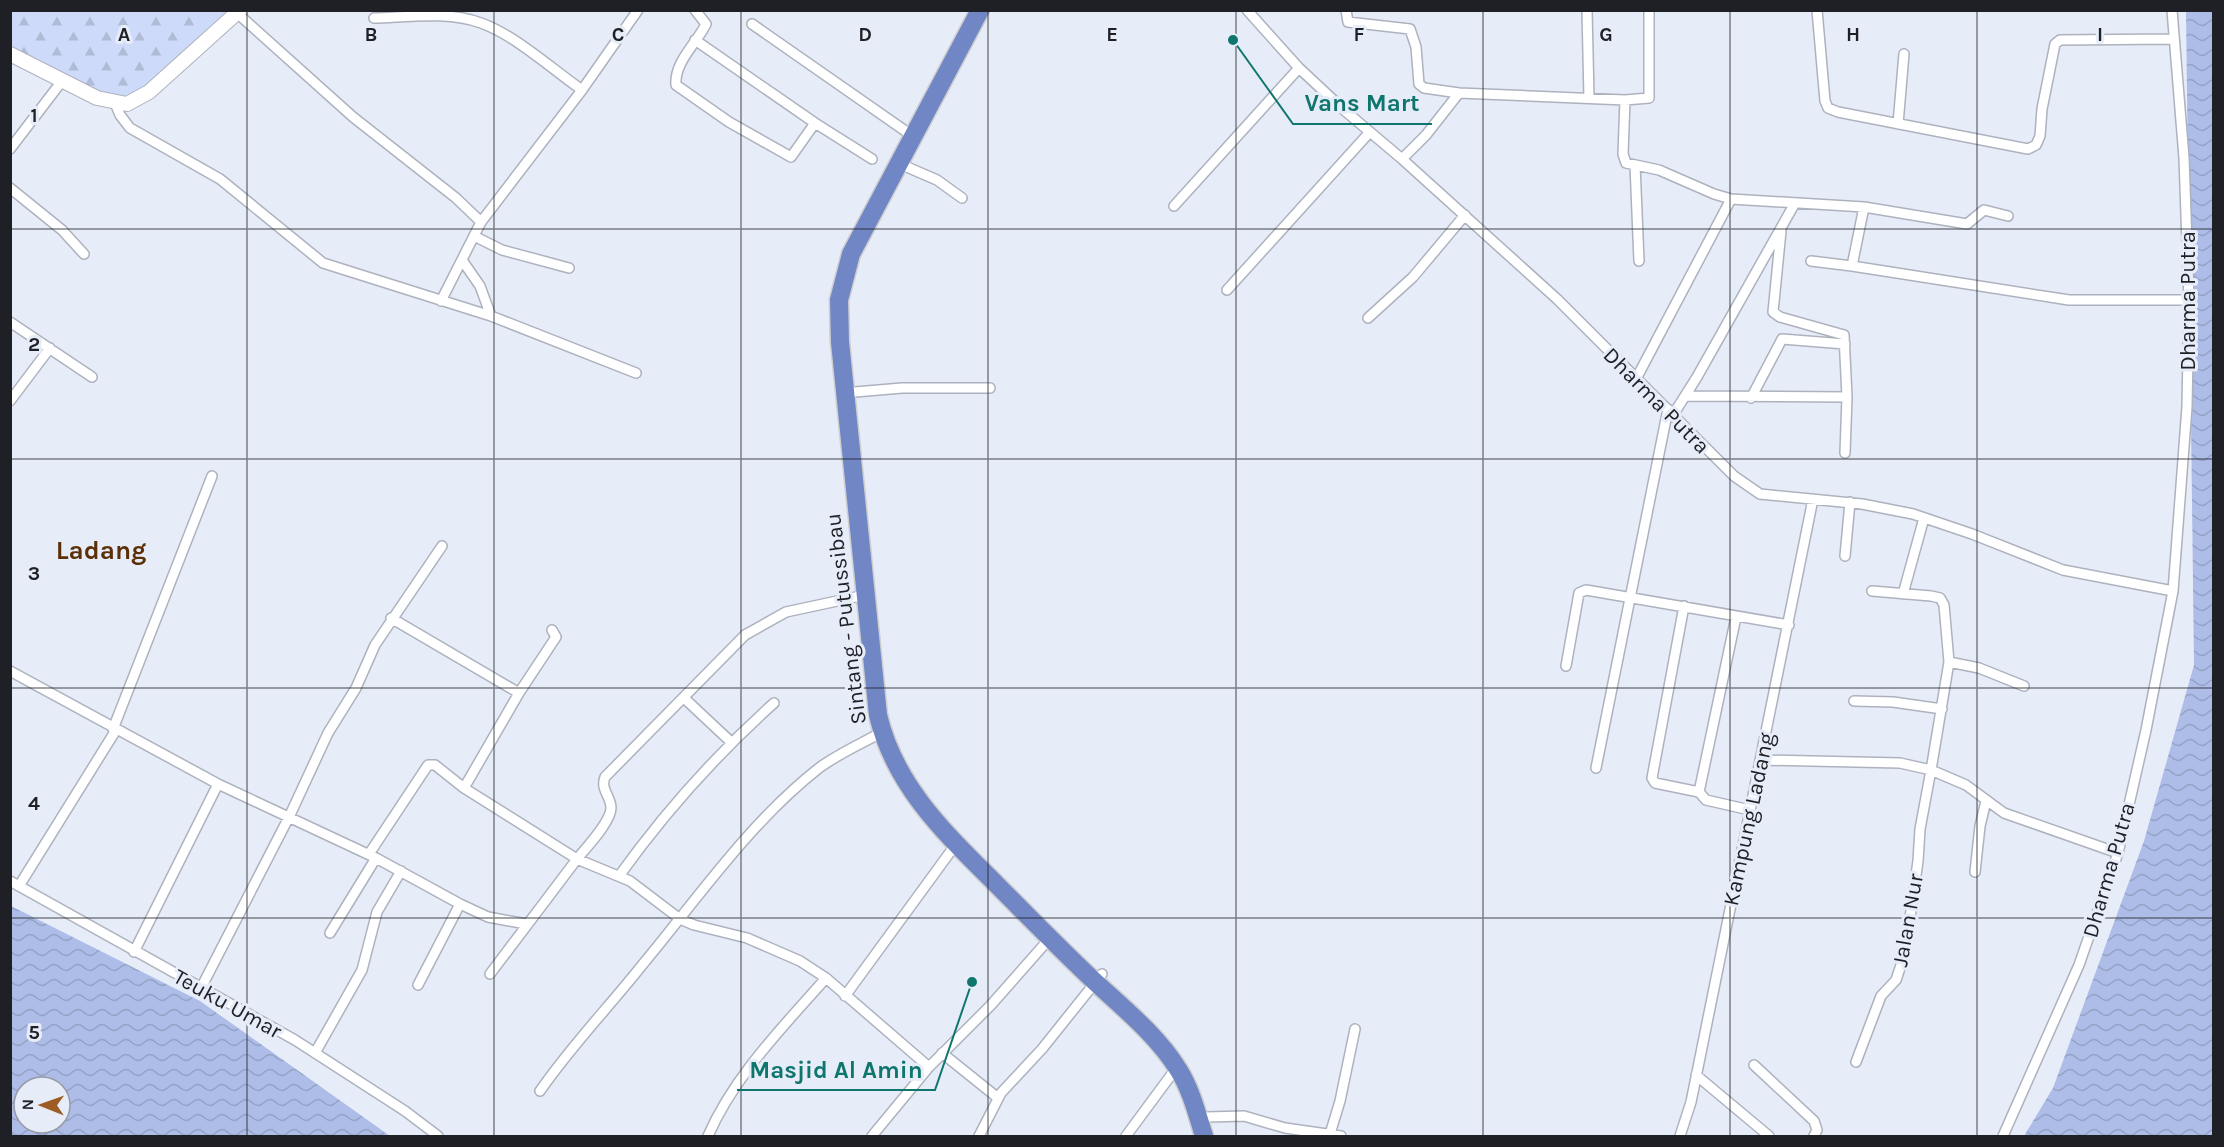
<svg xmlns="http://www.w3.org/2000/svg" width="2224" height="1147" font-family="Karla,sans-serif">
<defs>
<pattern id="forest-firs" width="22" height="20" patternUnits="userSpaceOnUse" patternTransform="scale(1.5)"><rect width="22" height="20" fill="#cddafa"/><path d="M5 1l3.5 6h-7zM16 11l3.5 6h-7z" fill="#b0bbd6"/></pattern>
<pattern id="water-waves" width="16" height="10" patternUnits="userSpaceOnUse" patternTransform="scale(1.5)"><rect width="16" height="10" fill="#adbde7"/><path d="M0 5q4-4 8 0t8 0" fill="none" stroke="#94a2c6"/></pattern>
</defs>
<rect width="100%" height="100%" fill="#e7ecf9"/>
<path fill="url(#forest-firs)" d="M10 11H228L137 95 126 97 105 99 11 48Z"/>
<path fill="url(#water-waves)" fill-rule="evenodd" d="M2186 11H2213V1136H2024L2053 1088 2144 841 2194 665Z
M11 906 200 1001 390 1136H11ZM24 1087H60V1123H24Z"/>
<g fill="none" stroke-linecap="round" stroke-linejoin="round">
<defs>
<path id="street" d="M695 10 706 24C697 43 674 62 676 85L729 122 791 157 815 123 695 40
M1247 10 1299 68 1344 110 1402 159 1557 299 1734 476 1760 494 1862 504 1913 514 1972 534 2063 570 2173 591
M1346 10 1348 22 1410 29 1416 47 1419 84 1424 88 1459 93
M1587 10 1589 98
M1817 10 1825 101 1828 108 1838 112 2028 149 2036 145 2040 136 2042 109 2055 44 2060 40 2173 39
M237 13 353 117 456 198 481 222 582 90 638 10
M374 18C408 17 449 11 481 23 515 35 552 69 582 90
M752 24 914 137
M1625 100 1623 154 1626 163 1659 170 1714 194 1731 199
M115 103 120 115 130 128 220 179 323 263 491 316 636 373
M815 123 872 159
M1898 124 1904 54
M10 149 62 81
M1402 159 1426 135 1459 93 1625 100 1649 98V10
M1635 165 1639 261
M907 167 937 180 962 198
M10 188 62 230 84 254
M1174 206 1299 68
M1864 207 1967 224 1984 210 2008 216
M1781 231 1773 312 1780 317 1844 335 1847 397
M474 236 502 250 569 268
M462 260 480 286 491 316
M1811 261 1852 266
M1227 290 1369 133
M441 301 481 222
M1368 318 1413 277 1465 215
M10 322 92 377
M1636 379 1731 199 1864 207 1852 266 2069 300H2189
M855 392 902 388H990
M1685 396 1847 397 1845 453
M1751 398 1782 339 1845 344
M10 401 50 348
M1673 415 1697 377 1795 203
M1845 556 1850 502
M1872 591 1931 596 1940 598 1944 605 1949 662 1931 770 1966 785 2004 813 2118 853
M1903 594 1924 518
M1684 606 1652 778 1655 783 1699 792 1706 800 1750 810
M391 618 519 693
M1949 662 1979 668 2024 686
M1566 666 1579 593 1586 590 1789 625
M10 671 218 784
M684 698 731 742
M1854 701 1893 702 1942 709
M113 729 212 476
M1761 760 1900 763 1931 770 1920 829 1918 861 1905 953 1896 980 1881 996 1856 1062
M1596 768 1668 409
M464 788 577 859C585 849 611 822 611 808 611 796 600 790 605 777L745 635 786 612 865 595
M1699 792 1736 617
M369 854 428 765H435L464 788 519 693 556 637 552 630
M1975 872 1980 826 1986 801
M619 876C665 812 716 755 774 703
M10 881 295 1040 405 1111 438 1136
M19 886 116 730
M460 904 488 917 526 924
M330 933 376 858
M134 952 218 784 376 858 460 904 418 985
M490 974 577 859 630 881 680 919 694 925 747 938 800 961 826 978 929 1067
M201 988 290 815 328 733 356 688 375 645 442 546
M845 996 956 844
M315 1053 362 970 377 912 401 871
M942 1053 998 1098
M1754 1065 1814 1121 1817 1130 1814 1136
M1696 1075 1769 1136
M540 1091C571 1046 609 1007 643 964 698 898 750 822 819 768 838 754 861 744 882 732
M1207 1117 1244 1116 1285 1128 1341 1136
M1330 1134 1340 1101 1355 1029
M708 1136C734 1076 783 1027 826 978
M872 1136 929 1067 991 1005 1050 938
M979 1136 1001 1093 1042 1049 1102 974
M1126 1136 1177 1067
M1680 1136 1691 1102 1813 499
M2003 1136 2079 965 2118 853 2146 730 2173 591 2187 407 2189 300 2184 158 2172 10"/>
<path id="secondary" d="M10 54 97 98 127 104 149 92 240 10"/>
<path id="highway" d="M980 10 851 254 839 300 840 342 878 715C895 787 946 834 996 884 1028 916 1060 949 1093 980 1122 1007 1157 1035 1178 1069 1191 1089 1197 1114 1204 1136"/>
</defs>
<use href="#street" stroke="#adb2be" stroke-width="12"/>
<use href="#secondary" stroke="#adb2be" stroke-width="16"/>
<use href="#highway" stroke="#cececf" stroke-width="21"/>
<use href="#street" stroke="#fff" stroke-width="9"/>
<use href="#secondary" stroke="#fff" stroke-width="14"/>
<use href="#highway" stroke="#7187c5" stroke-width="18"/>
</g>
<path fill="none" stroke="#1f2025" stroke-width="1.5" stroke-opacity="0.55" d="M247 10V1136M494 10V1136M741 10V1136M988 10V1136M1236 10V1136M1483 10V1136M1730 10V1136M1977 10V1136M10 229H2214M10 459H2214M10 688H2214M10 918H2214"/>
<g text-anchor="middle" stroke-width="6" stroke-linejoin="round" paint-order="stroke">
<g font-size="22" fill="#1f2025" stroke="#e7ecf9">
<text transform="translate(2187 301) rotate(-90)" y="8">Dharma Putra</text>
<text transform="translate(1657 400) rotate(45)" y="8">Dharma Putra</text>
<text transform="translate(845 619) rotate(-97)" y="8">Sintang - Putussibau</text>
<text transform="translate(1748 819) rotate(-78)" y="8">Kampung Ladang</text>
<text transform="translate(2108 870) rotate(-74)" y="8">Dharma Putra</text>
<text transform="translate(1907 920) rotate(-80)" y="8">Jalan Nur</text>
<text transform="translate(228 1003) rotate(29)" y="8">Teuku Umar</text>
</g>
<g font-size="26" font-weight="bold" fill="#5b3007" stroke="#e7ecf9">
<text x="101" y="559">Ladang</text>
</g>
</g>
<g font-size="20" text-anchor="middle" font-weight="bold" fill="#1f2025" stroke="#e7ecf9" stroke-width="6" stroke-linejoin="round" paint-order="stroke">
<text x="124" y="41">A</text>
<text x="371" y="41">B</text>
<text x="618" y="41">C</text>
<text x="865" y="41">D</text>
<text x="1112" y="41">E</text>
<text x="1359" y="41">F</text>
<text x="1606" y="41">G</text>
<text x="1853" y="41">H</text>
<text x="2100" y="41">I</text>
<text x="34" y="122">1</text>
<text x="34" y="351">2</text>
<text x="34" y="580">3</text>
<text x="34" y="810">4</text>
<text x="34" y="1039">5</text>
</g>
<path fill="none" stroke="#0f766e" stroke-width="2" d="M1233 40L1293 124H1432M972 982L935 1090H737"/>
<g fill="#0f766e" stroke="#e7ecf9" stroke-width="2">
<circle cx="1233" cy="40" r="6"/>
<circle cx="972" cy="982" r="6"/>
</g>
<g font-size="24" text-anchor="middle" font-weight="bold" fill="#0f766e" stroke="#e7ecf9" stroke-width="6" stroke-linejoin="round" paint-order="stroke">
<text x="1362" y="111">Vans Mart</text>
<text x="836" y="1078">Masjid Al Amin</text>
</g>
<rect width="2224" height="1147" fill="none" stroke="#1f2025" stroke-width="24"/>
<g transform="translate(42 1105) rotate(271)"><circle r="28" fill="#e7ecf9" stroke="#979aa4" stroke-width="1.5"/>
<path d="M0-4.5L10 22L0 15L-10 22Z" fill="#9c5c24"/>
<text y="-9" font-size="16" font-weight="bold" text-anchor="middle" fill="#1f2025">N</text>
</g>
</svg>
